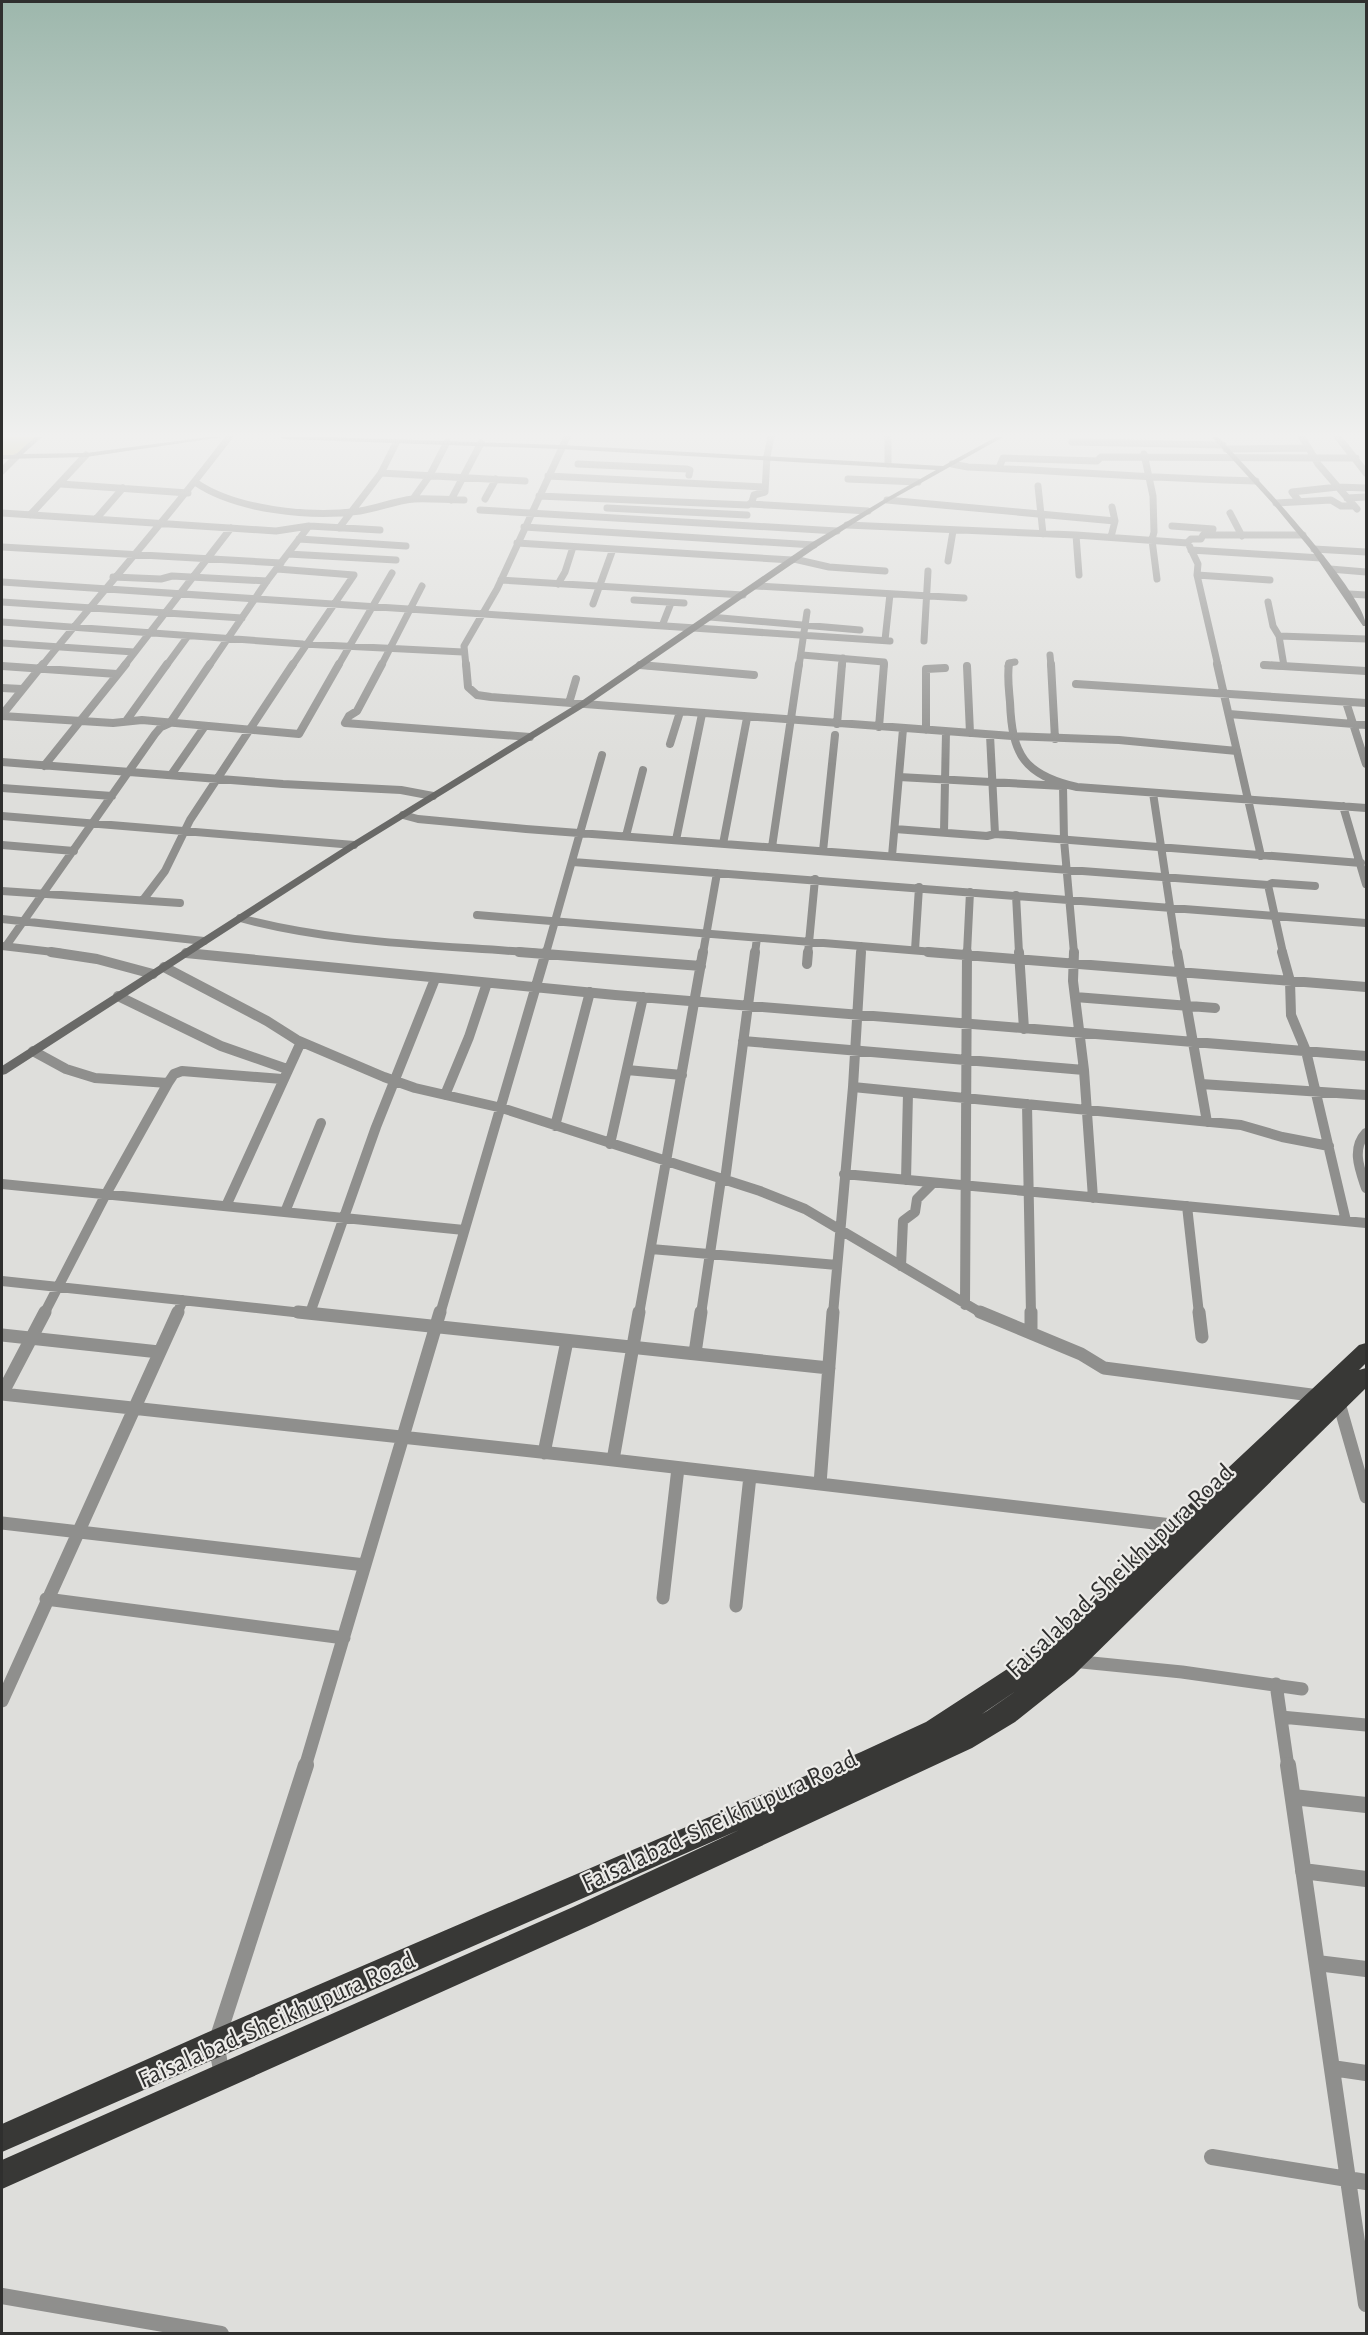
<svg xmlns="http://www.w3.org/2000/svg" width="1368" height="2335" font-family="'Alegreya Sans',sans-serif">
<rect width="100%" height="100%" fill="#dededb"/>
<path fill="#bdb379" d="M2 437H36L15 456H2Z"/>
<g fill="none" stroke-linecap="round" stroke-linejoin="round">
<path stroke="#8f8f8d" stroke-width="7" d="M888 437V464
M1302 437 1318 464 1357 509
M1338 437 1366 473
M1072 442 1223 445
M1226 449 1308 448
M1144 454 1153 496 1154 532 1152 540 1157 579
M578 464 687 469 690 470 689 475
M952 464 968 467C1064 471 1160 479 1256 481
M999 468 1003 458 1097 461 1101 457 1356 458
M2 471 16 457
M381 473 525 481
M548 476 765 487
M848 479 918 482
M195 482C235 510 311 518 360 511 378 508 395 501 413 499 430 498 447 500 464 500
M61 484 188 493
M1038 486 1043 534
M539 496 748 505 752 502 754 495 765 492 767 456 771 437
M1347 498 1366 497
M413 499 430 475 447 442
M485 499 496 479
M451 500 481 443
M887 500 1115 521
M1299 501 1292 492 1338 487 1366 488
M1276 503 1331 500 1341 506H1354
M751 504 868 511
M607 508 747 515
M480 510 837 531
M2 513 276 531 309 526
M1230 513 1242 536
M30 515 86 455
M96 519 123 488
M847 525 1076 535 1188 543 1198 564 1197 575 1218 666
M1172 526 1213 529
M524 527 814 545
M339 528 381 473 396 443
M1076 535 1079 575
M1111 537 1115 521 1112 507
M299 539 406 546
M517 543 792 560
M1187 543 1191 539H1201L1203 535H1303
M2 547 281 563
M1314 549 1366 552
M1191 550 1321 558
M288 554 396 560
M794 559 829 567 885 571
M948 561 953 531
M277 569 354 575 292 666
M1330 569 1366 572
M1197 575 1270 580
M113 577 161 579 172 576 267 581
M501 580 743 595
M2 582 890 641
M558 584 565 572 573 547
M756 586 964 598
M1349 594 1366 595
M634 600 684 603
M2 602 242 618
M1268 602 1273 626 1279 636 1284 666
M593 604 613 549
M710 617 860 630
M2 622 303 644 463 652
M662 626 671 603
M1279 636 1366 639
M885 640 890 594
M924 641 928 571
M2 643 134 652
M802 655 884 662V666
M1050 655 1051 666
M640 665 651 666
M1264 665 1280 666
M42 666C104 589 170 516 229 437
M124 666 231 528
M166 666 188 636
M209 666 267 581 309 526 380 530
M338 666 392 573
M381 666 422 586
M466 666 464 646 497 589 567 437
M799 666 807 612
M842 666 843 658
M1008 666 1009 663 1015 662"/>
<path stroke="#8f8f8d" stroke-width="8" d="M382 664 357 711 349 716 345 723 530 737
M466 664 468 687 477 695 491 697 1012 736 1119 740 1237 751
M1009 664C1007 677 1009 690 1010 702 1012 755 1024 775 1077 787L1366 808
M1051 664 1055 739
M1217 664 1261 856
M640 665 754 675
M1264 665 1366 671
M2 666 117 674
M967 666 970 733
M1076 684 1366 703
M2 688 22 689
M1346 702 1366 764
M569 703 576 679
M1229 714 1366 725
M2 715 43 664
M2 716 113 723 142 720 299 734 339 664
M126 721 167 664
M837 724 842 664
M879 727 884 664
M926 730V669L945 668
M990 735 995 834
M670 744 680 712
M2 762 283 784 401 790 433 796
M44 766 126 664
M171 775 205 726
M899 777 1063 786 1064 840 1074 953
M2 788 112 796
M1153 793 1177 953
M1343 806 1366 884
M403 815 418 819 526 829 1268 885
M2 816 354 845
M895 829 987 836 995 834 1361 863
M944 832 946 732
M626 836 643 770
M676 840 702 714
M723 844 747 718
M2 845 74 851
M772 847 799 664
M823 851 835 735
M892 856 903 729
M573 862 1366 923
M2 891 180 903
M1016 895 1019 953
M143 900 165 871 190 820 293 664
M477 915 946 953
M240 918C336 944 439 945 538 953
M2 919 204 941
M2 946 62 953
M6 946 155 734 161 727 170 723 210 664
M915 950 919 887
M546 953 602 755
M703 953 717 873
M755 953 757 938
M808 953 815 879
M861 953V946
M967 953 970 892
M1283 953 1268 885 1272 883 1315 886"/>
<path stroke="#8f8f8d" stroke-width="10" d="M51 952 97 959 153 974
M519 952 701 966
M928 952 1366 987
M1019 952 1024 1029
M1074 952 1073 981 1084 1070 1093 1198
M1177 952 1207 1122
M1282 952 1290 981 1291 1015 1306 1051 1346 1221
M186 953 615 995 1366 1056
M807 964 808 952
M164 967 267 1021 297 1040 384 1077 415 1088 502 1108 760 1191 805 1209 983 1314
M118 996 221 1046 287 1069
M1075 997 1215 1008
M743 1041 1084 1070
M33 1051 66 1069 95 1078 168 1083 106 1194 44 1314
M627 1070 682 1075
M168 1083 174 1074 182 1071 282 1079
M1201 1084 1366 1095
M853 1087 1241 1125 1282 1137 1329 1146
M445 1095 469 1037 487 983
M1027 1104 1031 1314
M555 1126 590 992
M1366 1133C1351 1149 1360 1170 1366 1188
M610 1144 643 997
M844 1174 1366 1223
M725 1180 755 952
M906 1180 908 1093
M2 1184 464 1230
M226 1206 301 1042
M1187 1206 1199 1314
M285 1212 321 1123
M651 1249 837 1265
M901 1266 903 1221 915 1212 917 1199 933 1183
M2 1281 312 1314
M965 1305 967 952
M310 1313 376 1127 435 979
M177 1314 183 1300
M440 1314 546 952
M639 1314 703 952
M701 1314 721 1179
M833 1314 853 1087 861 952"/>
<path stroke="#8f8f8d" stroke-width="13" d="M298 1312 829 1368
M980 1312 1081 1354 1104 1368 1319 1396
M1031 1312V1332
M1199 1312 1202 1337
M2 1335 159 1352
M695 1353 701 1312
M2 1394 596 1458 1180 1526
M2 1394 45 1312
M1339 1403 1366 1497
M544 1453 567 1341
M613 1460 639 1312
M820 1484 833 1312
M2 1523 365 1565
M663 1598 678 1468
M46 1599 344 1638
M736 1606 750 1476
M1072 1661 1182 1672 1302 1689
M1276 1684 1288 1767
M2 1701 178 1312
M1281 1717 1366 1725
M305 1767 440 1312"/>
<path stroke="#8f8f8d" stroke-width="16" d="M1288 1765 1366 2304
M1293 1797 1366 1805
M1303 1871 1366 1879
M1317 1963 1366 1969
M1332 2068 1366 2073
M222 2075 216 2043 306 1765
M1212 2157 1366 2182
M2 2296 221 2334"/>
<path fill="#696967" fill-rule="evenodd" d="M35 437H42L23 454 86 453 208 437H223L86 457 2 459V455H15Z
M280 437H328L561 445 943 466 996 437H1003L889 501 817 547 586 706 357 847 6 1074 2 1075V1066L351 843 580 702 811 543 885 499 936 470 561 449 283 439Z
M1212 437H1218C1246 466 1366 593 1366 626H1363L1312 551 1274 505Z"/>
<path fill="#383836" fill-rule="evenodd" d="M1366 1343V1363L1359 1370 1366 1368V1388L1074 1675 1015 1722 972 1748 591 1925 2 2189V2160L573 1907 739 1830 2 2152V2124L206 2033 861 1752 926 1722 1015 1664 1067 1619 1359 1345ZM1023 1686 982 1714 987 1711Z"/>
</g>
<linearGradient id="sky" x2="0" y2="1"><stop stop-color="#9db7ac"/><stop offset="0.57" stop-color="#f0f0ef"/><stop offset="1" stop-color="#f0f0ef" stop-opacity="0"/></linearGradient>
<rect width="1368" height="764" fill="url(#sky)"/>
<g text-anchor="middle" stroke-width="4.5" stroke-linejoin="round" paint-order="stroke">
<g font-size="26" fill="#2f2f2e" stroke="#ecebe8">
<text transform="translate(1119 1570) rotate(-43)" y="9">Faisalabad-Sheikhupura Road</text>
<text transform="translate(719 1820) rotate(-25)" y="9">Faisalabad-Sheikhupura Road</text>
<text transform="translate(276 2019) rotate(-24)" y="9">Faisalabad-Sheikhupura Road</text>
</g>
</g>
<rect width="1368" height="2335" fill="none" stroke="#2f2f2e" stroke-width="6"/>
</svg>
